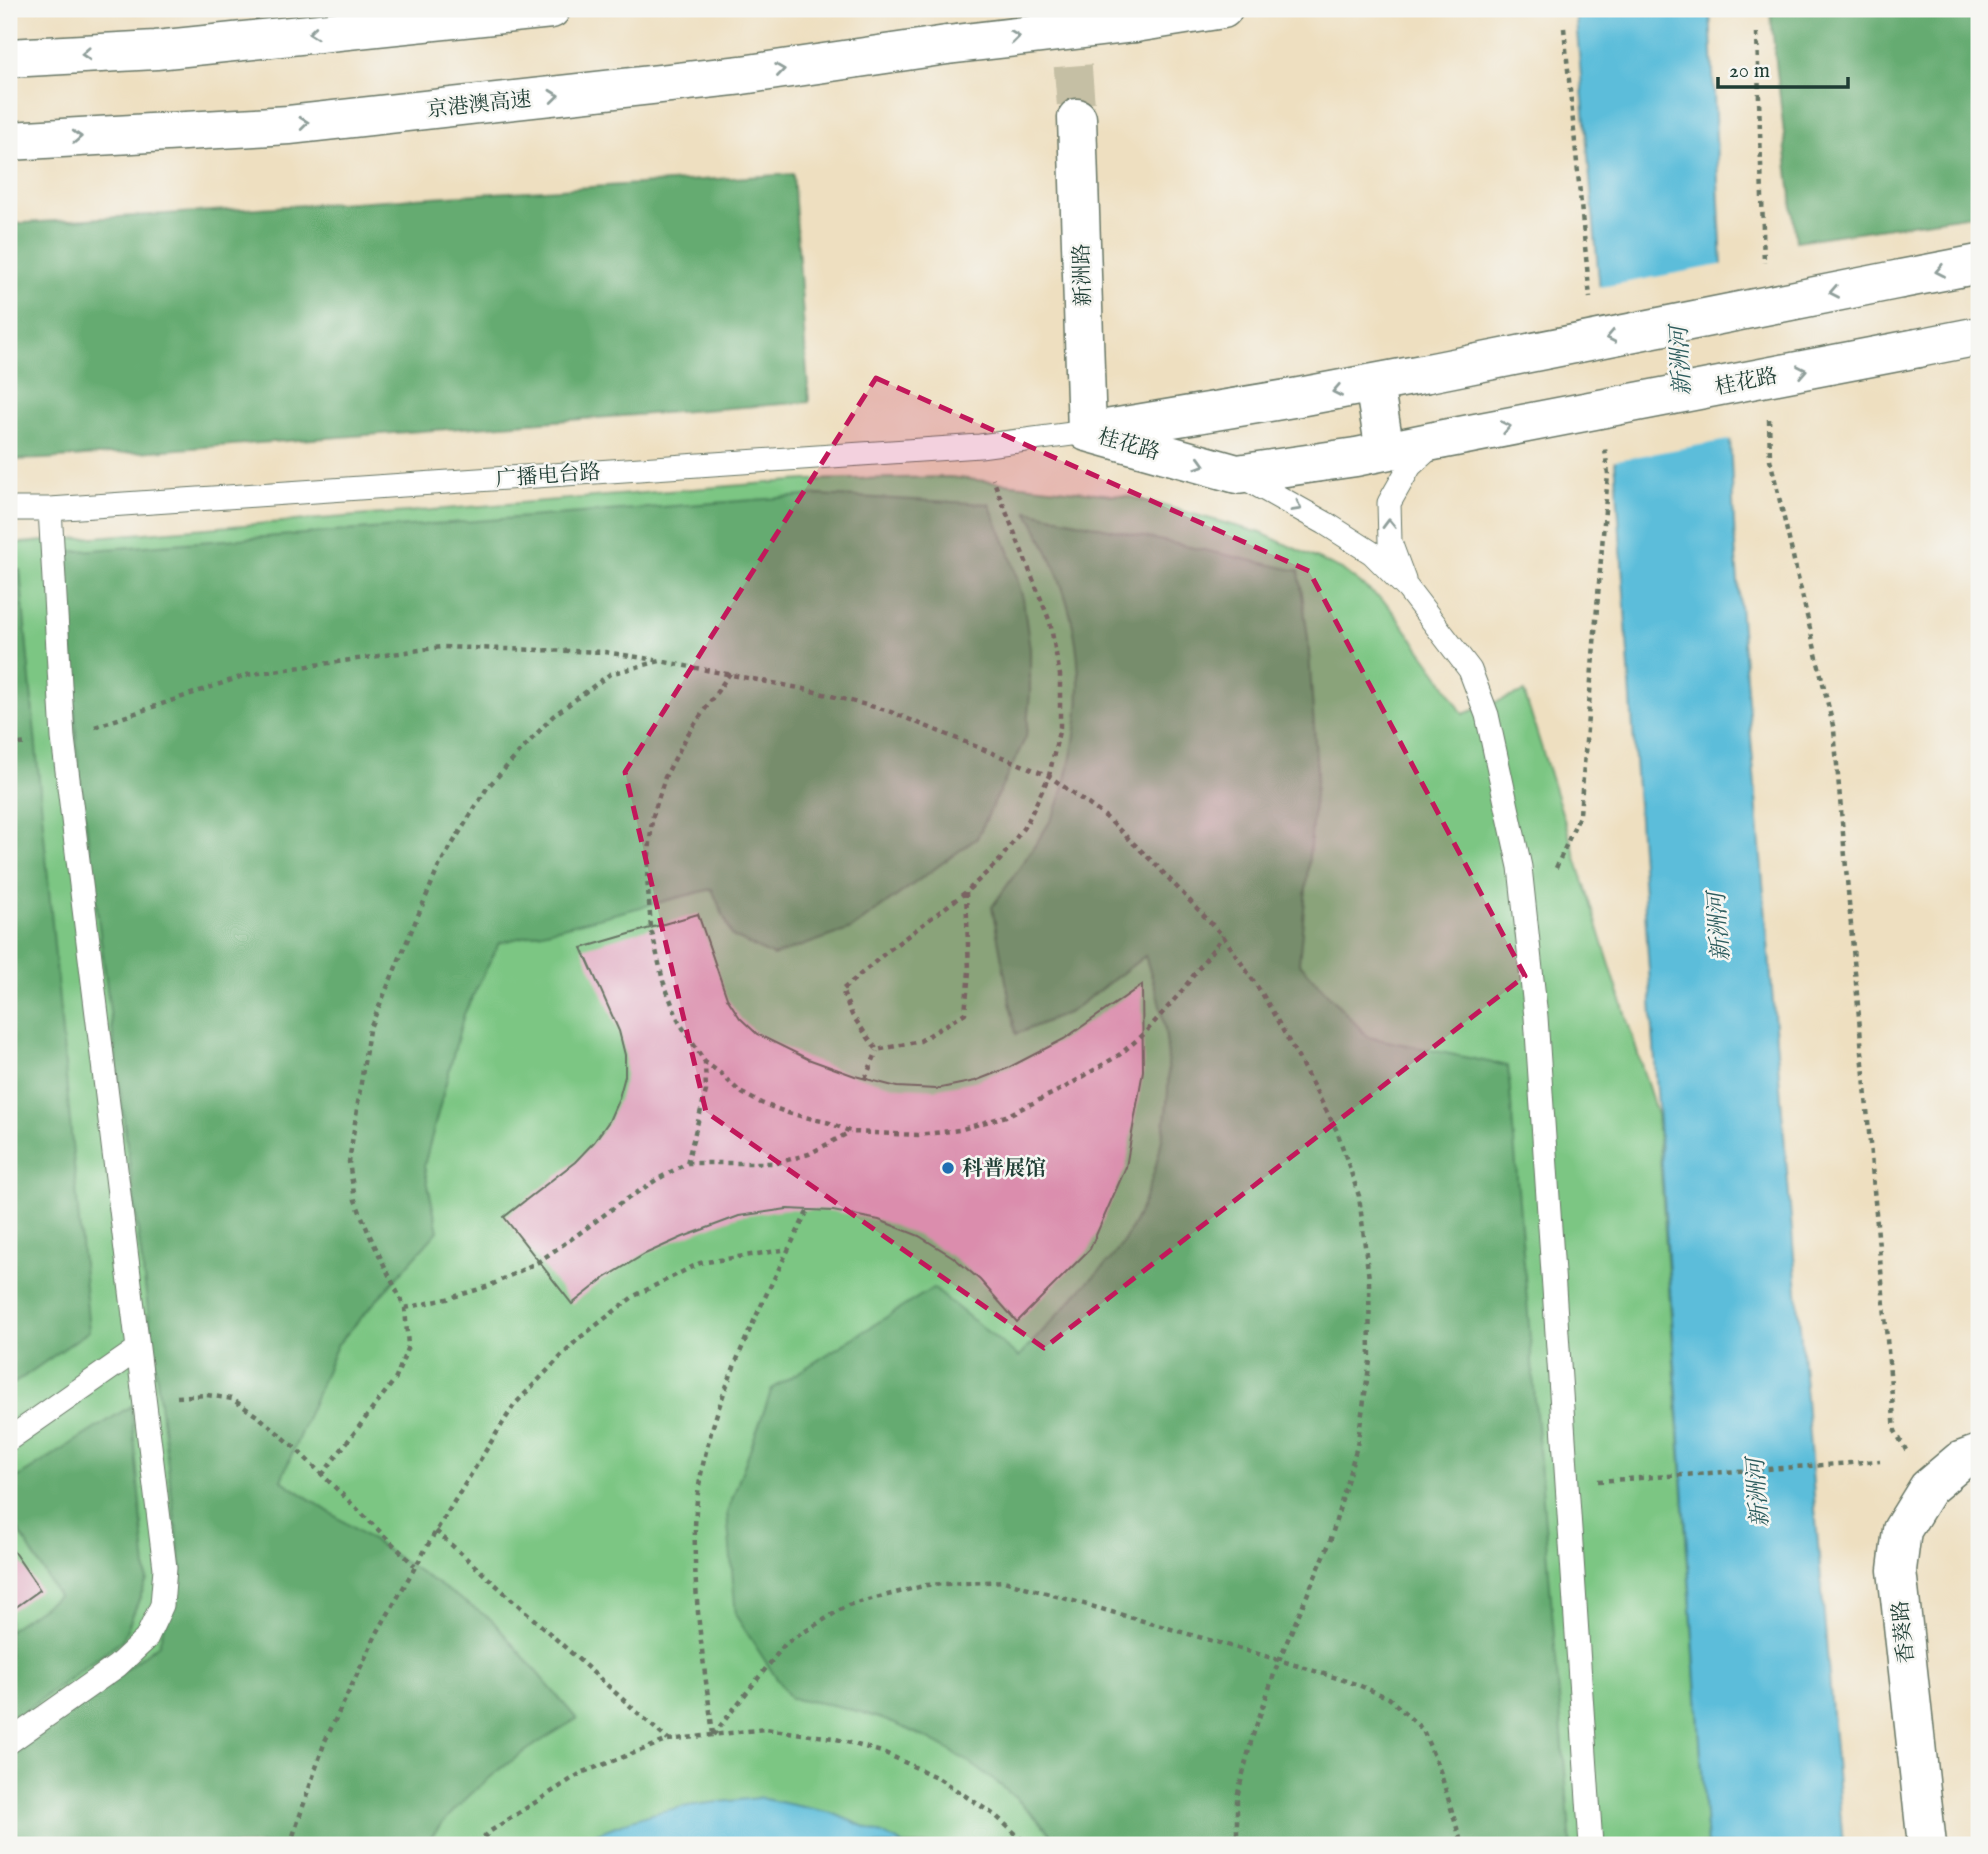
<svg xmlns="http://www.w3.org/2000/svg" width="1988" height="1854" font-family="'IM FELL English','Noto Serif SC',serif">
<rect width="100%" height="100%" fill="#f6f6f2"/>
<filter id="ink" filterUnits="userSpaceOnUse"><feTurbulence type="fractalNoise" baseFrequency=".0143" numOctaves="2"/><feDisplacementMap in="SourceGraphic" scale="14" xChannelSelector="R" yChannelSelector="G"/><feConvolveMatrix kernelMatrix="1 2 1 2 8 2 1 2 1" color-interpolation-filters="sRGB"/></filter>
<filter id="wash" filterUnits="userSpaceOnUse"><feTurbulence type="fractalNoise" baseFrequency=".00686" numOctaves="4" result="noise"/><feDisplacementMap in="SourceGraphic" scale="28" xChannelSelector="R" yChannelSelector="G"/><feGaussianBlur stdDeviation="1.57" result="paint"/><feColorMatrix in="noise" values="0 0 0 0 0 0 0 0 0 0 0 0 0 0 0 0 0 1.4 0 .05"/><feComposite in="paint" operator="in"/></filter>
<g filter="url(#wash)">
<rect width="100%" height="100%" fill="#eedfc0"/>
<path fill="#7cc683" stroke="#4e825c" stroke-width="2" d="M949 477 1131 497 1261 533 1344 571 1388 605 1438 674 1463 714 1524 692 1657 1115 1707 1845H9V544L805 480Z"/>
<path fill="#65ab71" stroke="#427452" stroke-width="2" d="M1770 9H1979V214L1796 241Z
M793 174 809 402 45 459 9 460V224Z
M818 495 989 504 1009 551 1023 599 1030 649V693L1026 737 977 838 851 929 773 956 732 936 712 889 499 943 464 1014 424 1166 438 1231 337 1345 281 1480 492 1620 577 1719C514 1756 469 1788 424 1845H9V1758L159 1644 181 1567 77 753 66 552Z
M1027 511 1299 571 1308 638 1317 772 1299 963 1368 1037 1508 1066 1571 1845H1060C1003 1774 921 1724 832 1705 818 1702 804 1701 790 1699L736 1616 727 1513 772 1389 933 1288 1019 1357C1041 1333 1062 1310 1084 1286 1095 1275 1108 1264 1117 1251 1157 1195 1175 1106 1166 1038 1163 1010 1154 983 1145 956L1070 1012 1016 1034 992 907C1012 878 1034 849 1052 818 1062 800 1067 777 1071 757 1091 666 1073 591 1027 511Z
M9 570H20L89 1331 9 1387Z
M131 1406 147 1580 123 1639 9 1723V1630L58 1596 9 1514V1483Z"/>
<path fill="#5cbdda" stroke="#3e7d87" stroke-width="2" d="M1575 9H1710L1735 545 1843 1845H1707L1616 473Z
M760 1798 832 1813 896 1840 903 1845H574C586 1837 600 1832 613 1827 664 1806 706 1803 760 1798Z"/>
<path fill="#eedfc0" d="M1726 264 1734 439 1611 461 1596 288Z"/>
<g id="blocks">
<path fill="#e1abc2" d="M698 914 727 998 740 1018 757 1034 808 1059 855 1076 897 1087 936 1089 975 1081 1008 1068 1064 1039 1142 985 1143 1071 1126 1167 1090 1249 1017 1322 980 1280 953 1257 919 1236 879 1220 833 1211 787 1209 739 1216 683 1237 645 1254 605 1278 572 1304 504 1217 575 1162 594 1142 609 1121 619 1098 625 1076V1055L619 1031 582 948Z
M9 1545 40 1590 9 1612Z"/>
</g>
</g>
<g filter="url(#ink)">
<use href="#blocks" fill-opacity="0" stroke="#677665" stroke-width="2"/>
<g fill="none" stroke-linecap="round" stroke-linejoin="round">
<path stroke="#c5bfa4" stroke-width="38" stroke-dasharray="38 19" stroke-linecap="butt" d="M1068 9 1077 118"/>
<defs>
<path id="lane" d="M1239 475 1325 523 1372 553 1408 589 1470 670 1487 715 1520 867 1536 1017 1591 1845
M9 509H50L980 446 1087 432
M1404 580 1390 542 1389 503 1410 466 1432 446
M9 1439 138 1349
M9 1742 117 1666 146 1639 162 1605 165 1568 63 738 50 509"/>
<path id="street" d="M1927 1845 1897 1570 1902 1530 1928 1488 1960 1461 1979 1454"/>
<path id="secondary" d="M1077 118 1087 432
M1901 279 1979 264
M1918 348 1979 336
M1374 384 1385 451
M1100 430 1299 397 1428 373
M1087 432 1237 474 1356 457 1439 440"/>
<path id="highway" d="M1135 23 1223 9
M9 58 156 50 551 9
M9 141 289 125 742 75 947 45"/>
</defs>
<use href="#lane" stroke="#677665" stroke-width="25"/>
<use href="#street" stroke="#677665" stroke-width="41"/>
<use href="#secondary" stroke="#677665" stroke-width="41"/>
<use href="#highway" stroke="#677665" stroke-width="41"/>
<path stroke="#677665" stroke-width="4.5" stroke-dasharray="5 5" stroke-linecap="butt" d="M1564 28 1590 298
M1757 33 1764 263
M1769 419 1770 459 1834 730 1895 1431 1906 1450
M730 673 688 734 665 777 652 819 647 877 651 928 663 981 679 1022 705 1062 720 1073 740 1092 761 1103 788 1113 830 1123 851 1132 918 1135 959 1130 1006 1116 1064 1088 1119 1055 1143 1035 1181 992 1223 936
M95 727 246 675 441 647 605 652 656 660
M9 745 29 743
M1556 868 1580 814 1608 474 1605 449
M966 892 969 971 965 1013 920 1041 877 1050 852 1015 842 990 889 950 966 892 1000 860 1027 823 1049 776 1060 727V675L1050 622 993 479
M865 1079 877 1051
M687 1163 706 1091 705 1063
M405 1308 447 1299 489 1286 538 1262 577 1235 612 1209 656 1180 687 1163H777L809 1154 850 1132
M177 1397 207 1395 232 1399 260 1418 291 1444 415 1566
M322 1475 396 1378 408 1346 405 1308 369 1234 355 1200 349 1162 369 1030 440 864 487 788 553 716 610 674 660 661 804 689 886 710 1049 776 1106 817 1156 865 1223 936 1263 995 1300 1061 1337 1131 1359 1196 1369 1279 1370 1361 1357 1446 1330 1542 1279 1660 1252 1738 1237 1797V1845
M1598 1481 1880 1461
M436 1531 668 1740
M713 1734C704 1665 693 1598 695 1528 698 1420 761 1306 808 1210
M713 1735 786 1643 848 1605 927 1585 1004 1581 1279 1660 1356 1684 1389 1698 1423 1730 1440 1771 1462 1845
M290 1845 325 1741 377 1633 436 1531 514 1405 577 1340 634 1296 700 1263 789 1249
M477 1845 489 1832 581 1773 668 1740 765 1729 833 1738 885 1753 938 1778 996 1816 1028 1845"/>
<use href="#lane" stroke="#fff" stroke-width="23"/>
<use href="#street" stroke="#fff" stroke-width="38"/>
<use href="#secondary" stroke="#fff" stroke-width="38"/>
<use href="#highway" stroke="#fff" stroke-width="38"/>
<defs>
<path id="secondary-bridge" d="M1428 373 1901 279
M1439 440 1918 348"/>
<path id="highway-bridge" d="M947 45 1135 23"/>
</defs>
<use href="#secondary-bridge" stroke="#677665" stroke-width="41" stroke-linecap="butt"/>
<use href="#highway-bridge" stroke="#677665" stroke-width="41" stroke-linecap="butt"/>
<use href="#secondary-bridge" stroke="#fff" stroke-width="38"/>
<use href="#highway-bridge" stroke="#fff" stroke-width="38"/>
</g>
<defs><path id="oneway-chevron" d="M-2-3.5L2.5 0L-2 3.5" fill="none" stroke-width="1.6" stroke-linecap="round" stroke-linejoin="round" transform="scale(1.75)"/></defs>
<g stroke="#8f9e9a">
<use href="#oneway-chevron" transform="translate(313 33) rotate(174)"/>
<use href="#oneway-chevron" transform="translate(1015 37) rotate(-7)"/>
<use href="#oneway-chevron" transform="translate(86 54) rotate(177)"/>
<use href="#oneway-chevron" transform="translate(780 70) rotate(-8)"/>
<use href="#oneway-chevron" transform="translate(554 96) rotate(-6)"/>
<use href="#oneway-chevron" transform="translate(304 123) rotate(-6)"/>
<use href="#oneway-chevron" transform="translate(77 137) rotate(-3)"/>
<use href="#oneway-chevron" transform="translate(1940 271) rotate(169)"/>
<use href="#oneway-chevron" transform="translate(1834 292) rotate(169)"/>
<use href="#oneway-chevron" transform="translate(1611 337) rotate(169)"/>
<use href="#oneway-chevron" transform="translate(1802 371) rotate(-11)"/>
<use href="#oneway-chevron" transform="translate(1337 391) rotate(169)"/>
<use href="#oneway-chevron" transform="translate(1506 427) rotate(-11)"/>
<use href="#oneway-chevron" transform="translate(1200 464) rotate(16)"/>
<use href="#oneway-chevron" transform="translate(1297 507) rotate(29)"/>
<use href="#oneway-chevron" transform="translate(1389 524) rotate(-91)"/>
</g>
</g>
<path fill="#c2185b" fill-opacity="0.2" stroke="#c2185b" stroke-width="5" stroke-dasharray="14 9" stroke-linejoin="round" d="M876 378 1309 571 1525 976 1044 1348 706 1112 625 772Z"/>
<circle fill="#1f6fb2" stroke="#f6f6f2" stroke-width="2.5" cx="948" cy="1168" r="7"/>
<g text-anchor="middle" stroke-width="5" stroke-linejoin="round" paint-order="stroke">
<g font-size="21" fill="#1f3d34" stroke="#f6f6f2">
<text transform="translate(479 104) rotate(-6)" y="7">京港澳高速</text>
<text transform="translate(1082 275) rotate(-92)" y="7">新洲路</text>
<text transform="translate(1746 381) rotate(-11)" y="7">桂花路</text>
<text transform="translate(1129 444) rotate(16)" y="7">桂花路</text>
<text transform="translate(548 475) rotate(-4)" y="7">广播电台路</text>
<text transform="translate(1903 1632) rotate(-96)" y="7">香葵路</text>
</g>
<g font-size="21" font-weight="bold" fill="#1f3d34" stroke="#f6f6f2" text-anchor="start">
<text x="962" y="1175">科普展馆</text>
</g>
<g font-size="23" font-style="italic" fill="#2e5d5e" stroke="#f6f6f2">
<text transform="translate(1680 361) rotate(-93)" y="8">新洲河</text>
<text transform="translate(1718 927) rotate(-94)" y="8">新洲河</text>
<text transform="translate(1757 1493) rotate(-94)" y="8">新洲河</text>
</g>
</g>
<rect width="1988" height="1854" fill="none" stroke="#f6f6f2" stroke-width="35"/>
<path d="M1718 77v10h130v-10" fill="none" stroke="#1f3d34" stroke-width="3.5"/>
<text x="1729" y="77" font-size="21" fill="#1f3d34" stroke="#f6f6f2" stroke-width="5" paint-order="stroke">20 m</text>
</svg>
